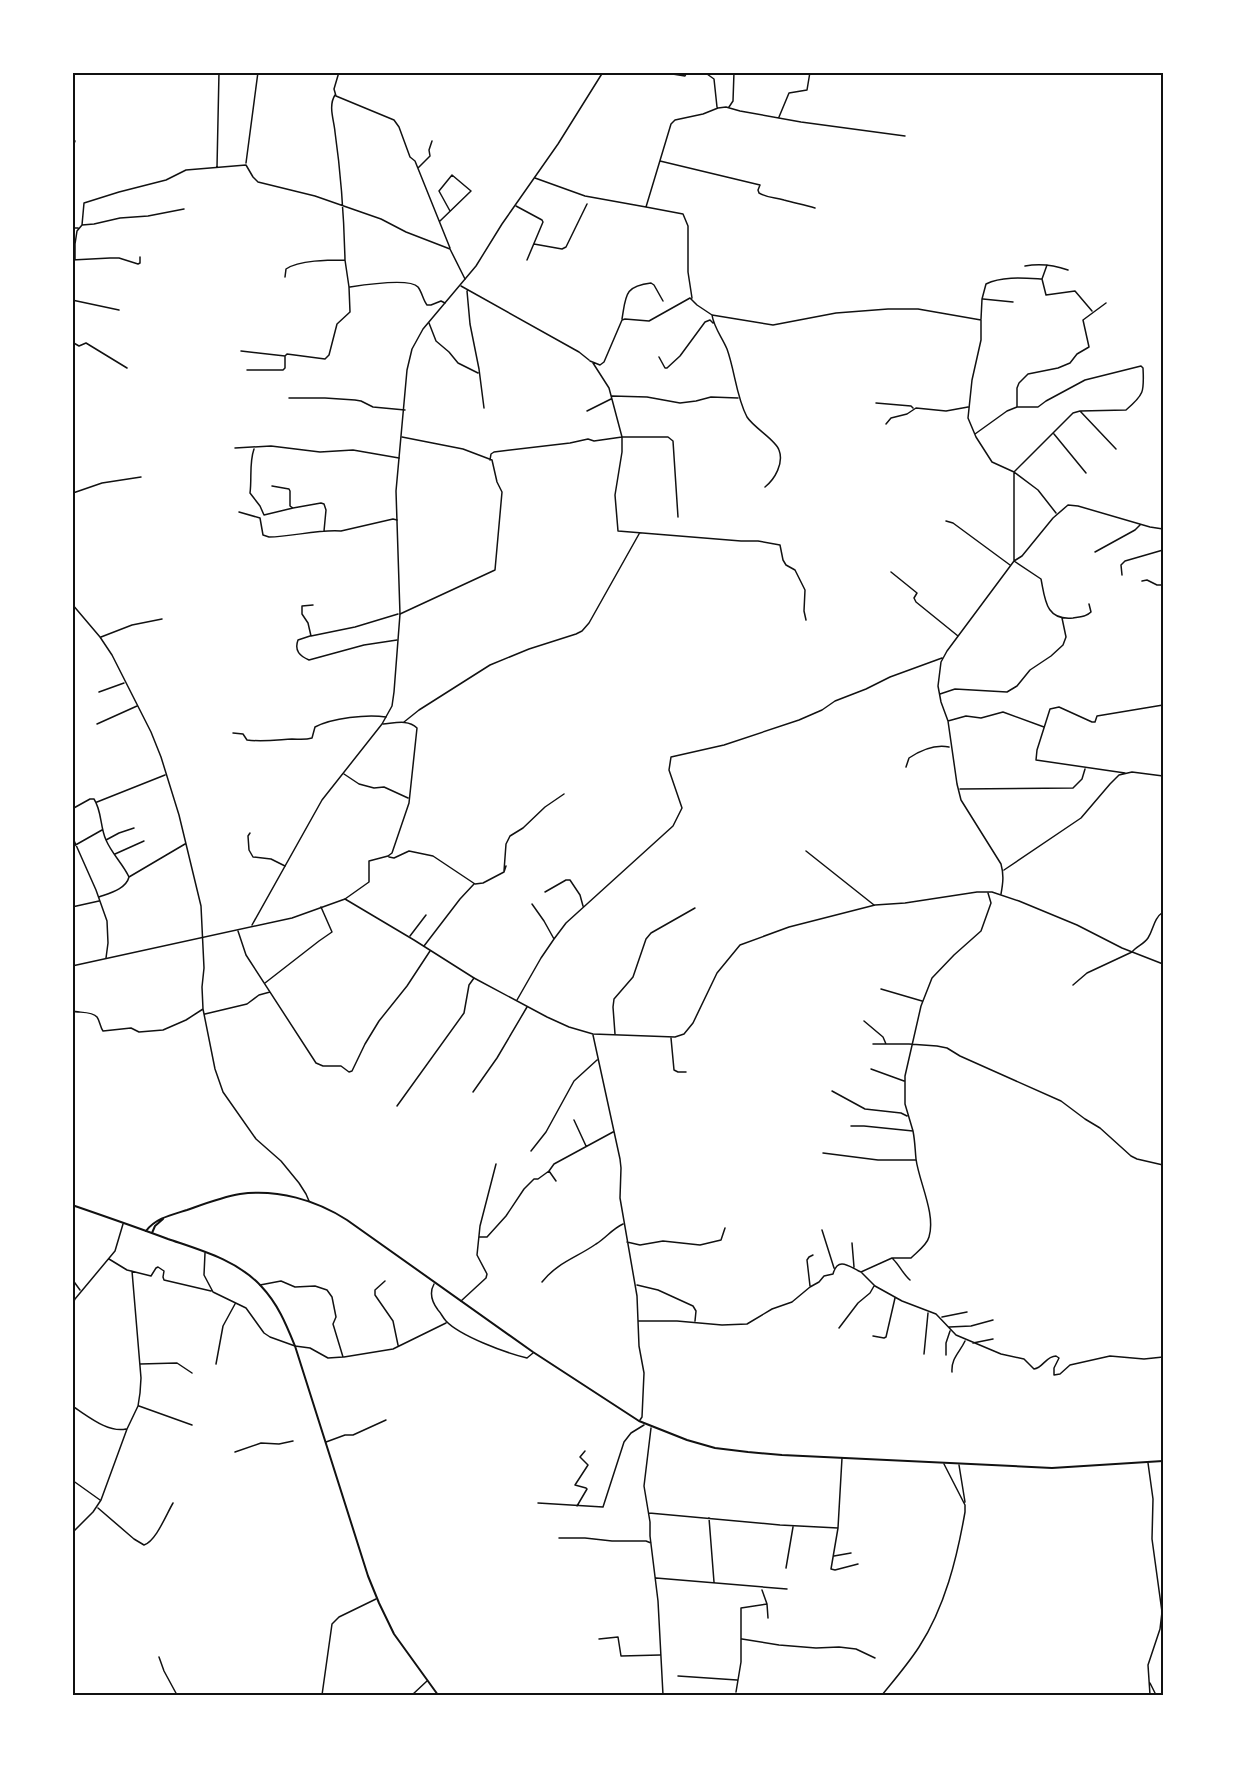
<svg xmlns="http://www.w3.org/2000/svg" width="1235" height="1767" font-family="Jost,sans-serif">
<rect width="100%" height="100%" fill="#fff"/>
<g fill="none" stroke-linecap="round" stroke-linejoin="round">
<path stroke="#111" stroke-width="1.5" d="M339 72 334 89 336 96 394 120 399 127 410 157 415 161 450 248
M660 72 685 76 687 72
M694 72 707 74 714 79 717 107
M335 95C328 106 334 120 335 132 341 174 344 217 345 260
M729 107 733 101 734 72
M779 117 789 93 807 90 810 72
M72 149 75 141
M660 161 760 185 758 190 759 193C770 199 775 197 784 200 795 203 805 205 815 208
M246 163 258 72
M217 167 219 72
M418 168 430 156 429 150 432 141
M535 178 585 196 646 207 671 124 675 120 703 114 718 108 726 107 740 111 801 122 905 136
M516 206 542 220 543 222 527 260
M646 207 683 214 688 226V272L692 298
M440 221 471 191 452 175 439 191 450 211
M82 225 94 224 120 218 148 216 184 209
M72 228H78
M534 244 562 249 566 247 587 204
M72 260 110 258H119L138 264 140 263V257
M75 260V244L77 231 82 225 84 203 119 192 166 180 186 170 246 165 253 177 258 182 315 196 381 219 406 232 450 249 465 279
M1025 266C1040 263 1054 265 1068 270
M1042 279 1046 295 1075 291 1092 311
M461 286 579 352 589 360
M350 287C363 285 410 278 418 287 422 292 423 300 427 305H431L441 301 445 303
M467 291 470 324 479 369 484 408
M983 299 1013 302
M72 300 119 310
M712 315C714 328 722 337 727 349 735 371 736 396 747 417 754 428 776 440 779 450 784 463 775 479 765 487
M622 319C626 296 624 286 651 283L654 285 663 301
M981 319 982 299 986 284C1002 276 1024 278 1042 279L1047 265
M429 323 436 341 449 352 458 363 478 373
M72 342 79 346 86 343 127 368
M241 351 285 356
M659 357 665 368H667L680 356 705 322 710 320 713 323
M590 361 600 365 604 362 622 320 625 319 649 321 690 298 697 305 712 315 773 325 836 313 888 309H918L981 320V340L972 380 968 418 976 437 992 462 1014 472V561L1041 579C1045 598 1045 621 1073 618 1080 617 1086 617 1091 612L1089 604
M593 363 609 388 622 437V452L615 495 618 531 741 541H758L780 545 783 560 786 565 795 570 805 590 804 611 806 620
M247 370H283L285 368V356L287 354 325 359 329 355 337 324 350 312 349 287 345 260C329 260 299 260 286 269L285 277
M612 396 647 397 680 403 696 401 711 397 738 398
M289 398H325L355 400 361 401 373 407 405 410
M876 403 911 406 913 408
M1017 407H1038L1046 401 1085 380 1141 366 1143 368C1144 391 1145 394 1126 410L1080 411 1073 413 1014 472 1038 490 1056 513
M587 411 611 399
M1080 411 1116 449
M886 424 891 418 907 414 916 408 946 411 968 407
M975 434 1007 411 1017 407V388L1019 383 1028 374 1058 368 1070 363 1077 354 1089 347 1083 320 1106 303
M1054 434 1086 473
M235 448 271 446 320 452 353 450 399 458
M254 449C249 463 252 478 250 493L260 506 264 515 293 508
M490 460 491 454 494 452 570 443 588 439 594 441 622 437H668L673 441 678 517
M272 486 289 489 290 491V506L293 508 321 503 324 504 326 510 324 531
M72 490 73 493 72 494
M73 493 102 483 141 477
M239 512 260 518 263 535 269 537C292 537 318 529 341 531L393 519 397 520
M946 521 953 523 1010 565
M1095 552 1135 530 1140 525
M891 572 917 593 914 598 916 602 958 636
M1122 575 1121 565 1125 561 1163 550
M1142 581 1147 580 1157 585H1163
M72 604 100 637 112 655 151 732 161 757 179 815 201 906 204 968 202 987 203 1009 215 1069 223 1092 256 1139 281 1161 299 1183 306 1194 309 1201
M313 605 302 606V614L308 623 311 636 355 627 398 614
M400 614 495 570 502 492 497 482 492 460 463 449 402 437
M310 636 298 640C294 651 300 656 309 660L364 645 397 640
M101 637 132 625 162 619
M99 692 124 683
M940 694 955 689 1007 692 1017 686 1030 670 1051 656 1063 645 1066 637 1062 618
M948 721 966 716 981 718 1003 712 1044 727
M404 722 419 710 490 665 529 649 576 634 582 631 589 623 639 534
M97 724 137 706
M233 733 243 734 247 740C262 742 276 740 292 739 299 739 305 740 312 738L315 727C332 718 367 714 386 717
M906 767 909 758C921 750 934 744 949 747
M1125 773 1036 760 1037 750 1050 709 1059 707 1092 722H1095L1097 716 1163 705
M344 774 359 784 374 788 384 787 408 798
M960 789 1073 788 1082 779 1085 769
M97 802 165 775
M72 809 90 799H94C102 811 100 827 106 840 112 854 123 864 129 877
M250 833 248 836 249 850 253 857 271 859 285 866
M72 836 96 890 107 921 108 943 106 958
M106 840 119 833 134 828
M72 847 102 830
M806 851 874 905
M115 854 144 841
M389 857 394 858 409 851 433 856 475 884 483 883 504 872 506 866
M1004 870 1081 818 1110 784 1119 775 1132 772 1163 776
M504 871 506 844 510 836 523 828 545 807 564 794
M545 892 566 880H570L580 895 583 906
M1001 894C1003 883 1004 875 1001 864L961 800 957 784 948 721 941 702 938 686 941 662 947 651 1014 561 1022 556 1053 518 1068 505 1078 506 1150 527 1163 529
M99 897C110 893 126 889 129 877L185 844
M345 899 369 882V861L388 856 392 853 409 803 417 728C408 719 395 723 383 724
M72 907 99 901
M238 931 246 955 316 1063 323 1066H341L349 1072 352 1071 365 1044 379 1021 407 986 430 951
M410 936 426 915
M554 939 566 923 673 826 682 808 669 770 671 757 724 745 799 720 822 710 835 701 866 689 890 677 942 658
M424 946 460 899 474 884
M265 983 319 941 332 932 321 907
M1073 985 1087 973 1132 952C1136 947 1144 944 1148 938 1154 929 1153 919 1163 912
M881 989 922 1001
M517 1000 541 958 554 939 544 921 532 904
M72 1011C79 1013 92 1011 97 1017 100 1021 100 1027 103 1031L131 1028 139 1032 163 1030 186 1020 203 1009
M205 1014 247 1004 259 995 270 992
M864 1021 883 1037 886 1044
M615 1034 613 1007 614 999 633 977 646 939 651 933 695 908
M593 1035 620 1159 621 1168 620 1198 637 1296 639 1346 644 1373 642 1417 640 1420
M671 1038 674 1070 678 1072H686
M873 1044H909L937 1046 947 1048 960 1056 1061 1101 1085 1119 1100 1128 1131 1156 1137 1159 1163 1165
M871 1069 904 1081
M832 1091 865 1109 901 1113 907 1116
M473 1092 497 1058 527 1007
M397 1106 464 1013 469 985 474 978
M574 1120 586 1146
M851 1126H864L913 1131 905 1104V1076L921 1006 932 978 954 955 981 931 991 903 988 893
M531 1151 546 1132 574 1081 597 1060
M823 1153 878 1160H915
M556 1181 549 1171 554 1164 613 1132
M822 1230 834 1268
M479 1237H487L506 1216 524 1189 534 1179H538L549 1171
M627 1242 640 1245 663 1241 700 1245 721 1240 725 1228
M852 1243 854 1267
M205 1253 204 1275 213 1292 246 1308 264 1333 270 1337 295 1346 310 1348 328 1358 343 1357 333 1324 336 1317 332 1297 327 1290 315 1286 295 1287 281 1281 260 1285
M109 1259 127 1270 151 1276 156 1268 158 1267 164 1271 163 1277 164 1280 211 1291
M893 1259C900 1266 903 1274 910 1280
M862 1273 875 1286 902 1301 936 1314 956 1335 1001 1354 1024 1359 1034 1369C1043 1368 1046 1356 1056 1356L1059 1358 1054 1368V1375L1060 1374 1070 1365 1110 1356 1144 1359 1163 1357
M72 1279 80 1290
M385 1281 375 1290V1295L393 1321 398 1345
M542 1282C558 1262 576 1258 596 1244 606 1238 612 1229 623 1224
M434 1284C429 1293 432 1302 438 1310 441 1313 443 1318 446 1321 460 1336 506 1353 527 1358L533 1353
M637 1285 658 1290 693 1306 696 1311 695 1321
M810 1286 807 1260 809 1257 813 1255
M461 1301 486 1278 487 1274 477 1255 480 1226 496 1164
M72 1306 75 1299 115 1251 123 1224
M942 1317 967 1312
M638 1321H677L722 1325 747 1324 772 1309 792 1302 810 1287 819 1282 824 1276 833 1274C838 1255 851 1268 861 1272L892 1258H911C917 1252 927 1245 929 1237 936 1214 919 1182 916 1159 915 1149 915 1141 913 1131
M949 1327 971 1326 993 1320
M839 1328 858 1303 870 1293 874 1286
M873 1336 884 1338 886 1337 895 1298
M973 1343 993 1339
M924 1354 928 1313
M946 1355V1343L950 1331
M344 1357 393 1349 446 1323
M140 1364 177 1363 192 1373
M216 1364 223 1326 235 1304
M952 1372C951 1358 960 1352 965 1341
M72 1406C87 1415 107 1433 126 1429
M139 1406 192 1425
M651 1428 644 1486 650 1522V1536L658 1601 663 1695
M326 1442 345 1435H353L386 1420
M235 1452 261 1443 279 1444 293 1441
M842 1458 838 1528 831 1569 835 1570 858 1564
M1148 1463 1153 1499 1152 1539 1162 1612 1160 1629 1148 1665 1150 1695
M959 1465 965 1502
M72 1480 100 1500
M538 1503 603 1507 624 1442 631 1433 644 1425
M577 1506 587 1489 586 1488 575 1485 588 1465 580 1457 585 1451
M98 1508 134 1539 144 1545C156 1541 166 1515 173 1503
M649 1513 780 1525 838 1528
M709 1518 714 1582
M72 1533 93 1512 101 1500 127 1429 138 1406 140 1393 141 1378 132 1271
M559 1538H585L612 1541H646L651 1543
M834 1556 851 1553
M786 1568 793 1527
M656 1578 787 1589
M762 1590 767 1604 768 1618
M599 1639 618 1637 621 1656 660 1655
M742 1639 779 1645 816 1648 839 1647 856 1649 875 1658
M159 1657 164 1671 177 1695
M678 1676 737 1680
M1150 1683 1156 1695
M736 1692 741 1662V1608L767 1604
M322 1695 332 1624 339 1617 376 1599
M412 1695 427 1681
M882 1695C895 1679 908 1664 919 1647 945 1607 957 1558 965 1512V1505L944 1464"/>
<path stroke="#111" stroke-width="1.5" d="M252 925 322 800 382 724 392 706 394 692 400 614 396 491 407 370 412 349 423 329 476 266 502 224 558 144 603 72
M72 966 292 918 345 899 414 940 474 978 547 1017 569 1027 593 1034 675 1037 684 1034 693 1023 717 973 740 945 789 927 875 905 905 903 977 892H992L1019 901 1077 925 1122 948 1163 964"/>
<path stroke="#111" stroke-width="2" d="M146 1231C156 1218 171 1215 187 1210 204 1204 222 1197 240 1194 278 1189 316 1200 347 1220L533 1352 639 1421 687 1440 715 1448 748 1452 782 1455 1052 1468 1163 1461
M152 1233 155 1226 163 1219"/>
<path stroke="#111" stroke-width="2" d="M72 1205C104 1216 136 1227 168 1239 200 1250 237 1260 261 1286 278 1304 286 1324 295 1346L368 1576 379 1603 394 1634 438 1695"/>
</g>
<rect width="1235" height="1767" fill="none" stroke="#ffffff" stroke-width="147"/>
<rect x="74" y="74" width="1088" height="1620" fill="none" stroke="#111" stroke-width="2"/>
</svg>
